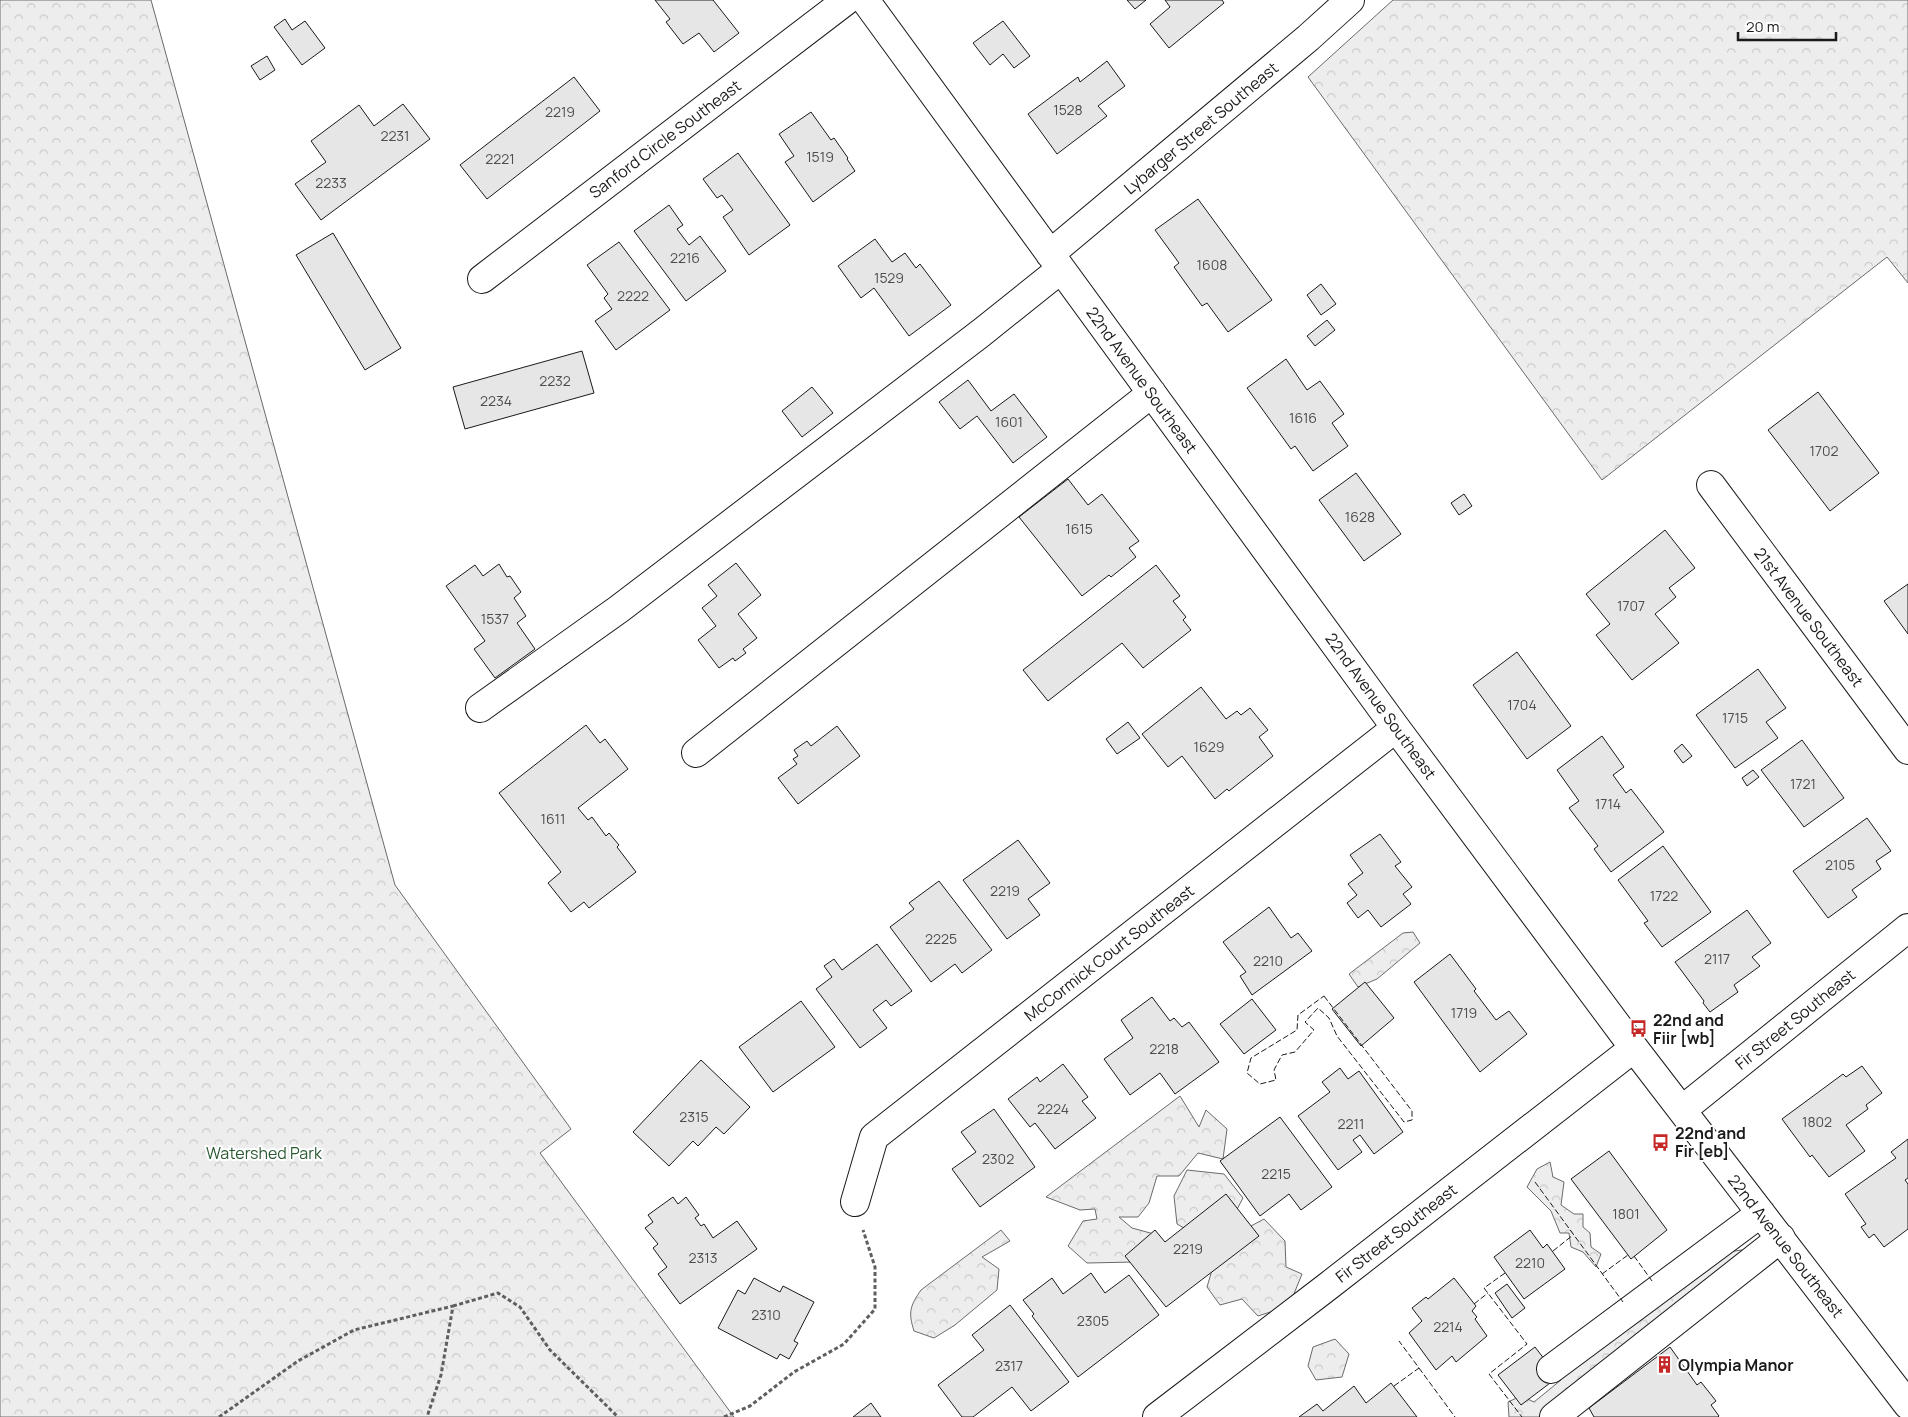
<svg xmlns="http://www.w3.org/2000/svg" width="1908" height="1417" font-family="Manrope,sans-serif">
<defs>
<pattern id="forest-crowns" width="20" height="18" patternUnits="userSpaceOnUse" patternTransform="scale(1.25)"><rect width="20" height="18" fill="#ededed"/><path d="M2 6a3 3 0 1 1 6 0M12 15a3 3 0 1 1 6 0" fill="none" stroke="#cbcbcb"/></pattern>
</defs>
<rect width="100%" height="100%" fill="#fff"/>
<path fill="url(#forest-crowns)" stroke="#6a6a6a" d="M0 0H151L395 885 571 1129 540 1153 734 1417H0Z
M1393 0H1908V283L1887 257 1602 480 1308 77Z
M1413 932 1420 943 1377 979 1358 987 1349 974 1403 933Z
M1180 1096 1199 1127 1206 1110 1227 1129 1223 1159 1198 1153 1179 1176H1157L1149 1203 1138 1217H1119L1132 1228 1154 1234 1135 1262 1087 1263 1068 1246 1083 1221 1097 1219 1095 1209 1080 1210 1046 1197Z
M1550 1162 1553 1177 1564 1182 1561 1205 1574 1214H1583V1227L1590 1233 1591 1247 1601 1254 1596 1267 1583 1252 1571 1247 1569 1233H1560L1551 1211 1527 1187 1537 1169Z
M1187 1170 1224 1174 1243 1198 1225 1232 1203 1239 1177 1224 1174 1196Z
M1264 1219 1285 1241 1286 1267 1302 1274 1289 1306 1258 1316 1242 1299 1220 1305 1207 1287 1215 1260 1238 1233Z
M1001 1230 1010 1241 982 1257 999 1269 997 1290 955 1325 934 1338 914 1331C908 1312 910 1306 921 1290Z
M1742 1250V1265L1548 1417H1509L1508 1402 1521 1396 1534 1402 1561 1380 1560 1352 1727 1252Z
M1335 1339 1349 1354 1342 1377 1316 1380 1308 1366 1313 1347Z"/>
<path fill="#e6e6e6" stroke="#1a1a1a" d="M655 0H713L739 33 714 52 699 33 683 44 666 22 670 19Z
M1127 0H1146L1135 9Z
M1165 0H1222L1224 3 1169 48 1150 24 1170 7Z
M285 19 292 30 305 21 325 48 302 65 274 27Z
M1003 21 1030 56 1014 68 1003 54 990 65 973 43Z
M267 56 275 70 260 80 251 66Z
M1107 61 1125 86 1098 106 1107 116 1057 154 1028 114 1078 77 1080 82Z
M574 77 600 111 487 199 460 165Z
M403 104 430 139 321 220 295 184 326 162 311 141 359 105 374 126Z
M811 112 831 140 834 138 848 158 847 159 855 171 813 202 785 162 794 156 779 134Z
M738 153 790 225 749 255 723 217 733 210 722 195 717 198 703 179Z
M1198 199 1272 300 1228 332 1207 303 1202 306 1174 267 1179 263 1155 230Z
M669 205 683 225 677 229 689 245 700 236 726 271 686 301 634 231Z
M333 233 401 348 365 370 296 255Z
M875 239 892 262 905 253 916 268 920 264 951 305 909 336 874 288 861 298 838 266Z
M619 242 670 310 616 350 595 321 612 309 604 298 608 294 587 265Z
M1321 284 1336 304 1321 315 1307 295Z
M1327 320 1335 330 1315 346 1307 336Z
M582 351 594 393 465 429 453 387Z
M1286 359 1307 390 1320 381 1344 414 1332 423 1348 446 1313 471 1295 446 1291 449 1247 388Z
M968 380 991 411 1014 394 1047 437 1013 463 977 416 960 429 939 402Z
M812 387 833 413 802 437 782 411Z
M1818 392 1879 473 1830 511 1768 430Z
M1356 473 1401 534 1364 561 1319 500Z
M1068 479 1088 505 1102 494 1139 541 1129 548 1136 557 1111 577 1109 575 1082 596 1019 517Z
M1464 494 1472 506 1459 515 1451 503Z
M1665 530 1695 568 1669 588 1676 597 1655 614 1679 643 1632 680 1596 635 1610 624 1586 594Z
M736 563 761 595 738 614 757 638 743 649 746 653 735 661 733 658 719 668 698 640 716 626 702 608 717 596 708 585Z
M499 564 507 577 510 576 521 592 514 598 526 616 517 623 535 649 495 678 474 649 485 641 446 586 475 565 483 576Z
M1156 565 1180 596 1173 601 1186 617 1183 620 1191 630 1143 668 1122 643 1048 701 1023 670Z
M1908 584V634L1884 601Z
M1517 652 1571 726 1527 759 1473 685Z
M1758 669 1786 708 1766 722 1778 738 1735 768 1696 715Z
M1201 687 1226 719 1237 711 1241 715 1250 708 1268 730 1259 737 1273 756 1229 791 1227 789 1215 799 1182 756 1168 767 1142 734Z
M1128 722 1140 738 1117 754 1106 739Z
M586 725 600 743 605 739 628 769 578 808 588 820 592 817 606 836 609 833 619 845 617 847 636 872 589 908 584 902 571 912 548 883 561 872 499 793Z
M837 726 860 756 798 804 778 778 797 764 793 759 798 756 794 750 807 741 811 746Z
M1602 736 1624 767 1613 775 1626 793 1631 789 1664 832 1611 872 1594 849 1598 846 1569 808 1579 801 1557 770Z
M1802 740 1844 798 1804 827 1761 770Z
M1682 744 1692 756 1683 763 1674 751Z
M1753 770 1759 777 1747 786 1742 778Z
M1867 818 1891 851 1876 861 1881 869 1852 890 1857 897 1828 918 1793 871Z
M1380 834 1401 862 1395 866 1412 887 1403 894 1411 904 1381 927 1368 910 1358 918 1347 903 1357 895 1348 884 1363 873 1350 855Z
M1018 840 1050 883 1028 899 1040 915 1007 939 963 880Z
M1663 846 1711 912 1662 947 1644 923 1648 921 1618 880Z
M939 881 992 950 962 973 955 964 931 982 890 927 914 909 909 903Z
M1269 907 1291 938 1298 933 1312 951 1252 995 1240 976 1246 972 1223 942Z
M1747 910 1771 943 1752 957 1760 966 1734 985 1738 992 1710 1012 1703 1003 1704 1001 1675 962Z
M877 944 912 991 891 1006 886 1000 873 1010 887 1028 860 1048 816 989 832 977 824 966 834 959 842 970Z
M1450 954 1476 989 1474 991 1496 1020 1509 1011 1527 1034 1480 1072 1414 982Z
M1365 982 1394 1018 1361 1046 1332 1009Z
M1152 997 1170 1021 1174 1018 1182 1027 1189 1022 1219 1062 1175 1094 1160 1073 1130 1095 1104 1059 1133 1038 1121 1020Z
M1252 999 1276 1030 1244 1054 1220 1024Z
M801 1001 835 1047 773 1092 739 1047Z
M701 1060 750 1107 724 1134 716 1127 698 1146 693 1141 669 1166 633 1132Z
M1063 1064 1088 1097 1082 1101 1096 1118 1055 1149 1035 1123 1030 1127 1008 1099 1037 1077 1040 1082Z
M1862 1066 1882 1093 1866 1105 1868 1109 1846 1125 1865 1151 1829 1177 1812 1155 1810 1157 1782 1119 1843 1074 1846 1077Z
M1340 1068 1348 1079 1359 1071 1403 1132 1374 1154 1360 1135 1353 1140 1362 1152 1338 1170 1298 1116 1330 1092 1322 1082Z
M994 1109 1035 1167 980 1207 952 1169 976 1152 961 1132Z
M1280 1117 1332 1187 1301 1210 1289 1194 1260 1216 1220 1161Z
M1908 1139V1178L1905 1180 1908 1184V1229L1884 1247 1874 1234 1869 1238 1861 1227 1866 1224 1845 1194 1896 1158 1891 1152Z
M1609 1151 1667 1230 1631 1259 1571 1179Z
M1226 1194 1259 1236 1166 1307 1125 1256 1155 1230 1165 1242Z
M673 1197 678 1204 686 1197 699 1215 695 1218 701 1226 704 1224 713 1238 737 1221 757 1249 680 1304 658 1274 667 1267 653 1248 658 1244 645 1228 653 1222 648 1215Z
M1530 1230 1543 1248 1547 1244 1565 1269 1524 1299 1494 1257Z
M1091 1273 1105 1293 1129 1275 1159 1315 1078 1377 1032 1316 1034 1314 1023 1300 1052 1278 1063 1294Z
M754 1278 780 1292 783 1286 814 1302 794 1341 798 1343 789 1359 780 1354 777 1359 718 1328 738 1290 745 1294Z
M1454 1278 1476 1306 1472 1311 1477 1317 1475 1319 1487 1336 1456 1362 1452 1356 1436 1370 1409 1333 1422 1321 1412 1308 1426 1297 1428 1299Z
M1507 1284 1525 1308 1512 1318 1495 1293Z
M1010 1305 1069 1382 1031 1411 1012 1387 973 1417H962L938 1385 984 1350 972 1335Z
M1535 1347 1558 1377 1521 1405 1498 1375Z
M1670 1347 1697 1385 1701 1382 1716 1401 1711 1405 1719 1416 1718 1417H1594L1589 1408Z
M1391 1383 1417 1417H1299L1317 1404 1323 1411 1354 1386 1366 1403Z
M871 1403 881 1417H853Z"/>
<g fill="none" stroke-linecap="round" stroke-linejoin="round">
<defs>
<path id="minor" d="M865 0 1396 728 1634 1048 1908 1405
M1050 254 1308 38 1350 0
M482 279 847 0
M1711 485 1908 750
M480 708 619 609 981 333 1061 269
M696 753 1152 393
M1682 1110 1908 928
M855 1202 874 1137 1396 728
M1551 1369 1761 1213
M1157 1417 1327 1287 1634 1048
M1554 1417 1781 1238"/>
</defs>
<use href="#minor" stroke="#1a1a1a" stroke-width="30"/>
<path stroke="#5f5f5f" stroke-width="3" stroke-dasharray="4 2.5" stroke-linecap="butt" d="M453 1306 498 1293 520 1307 550 1350 618 1417
M219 1417 298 1361 354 1330 453 1306 441 1375 427 1417
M724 1417 750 1406 794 1372 844 1344 875 1309V1267L863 1230"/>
<use href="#minor" stroke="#fff" stroke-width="28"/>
<path stroke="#1a1a1a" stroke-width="1" stroke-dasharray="6 2.5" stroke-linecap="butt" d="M1324 996 1412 1111V1120L1404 1122 1337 1036 1329 1018 1318 1008 1305 1022 1314 1030 1295 1052 1282 1055 1274 1070 1276 1080 1260 1084 1247 1073 1251 1058 1297 1030 1298 1015Z
M1535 1182 1623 1302
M1553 1251 1573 1235
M1634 1256 1652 1281
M1505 1273 1484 1288 1527 1344 1489 1374 1522 1417
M1602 1274 1628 1255
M1474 1304 1488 1293
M1419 1368 1455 1417
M1394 1386 1419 1368 1399 1341"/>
</g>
<defs>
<symbol id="bus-bare" viewBox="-9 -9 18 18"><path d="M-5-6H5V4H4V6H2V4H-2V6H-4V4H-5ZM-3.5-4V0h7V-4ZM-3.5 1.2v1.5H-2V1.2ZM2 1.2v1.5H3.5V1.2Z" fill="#c62828" stroke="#fff" stroke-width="2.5" paint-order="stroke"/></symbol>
<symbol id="building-bare" viewBox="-9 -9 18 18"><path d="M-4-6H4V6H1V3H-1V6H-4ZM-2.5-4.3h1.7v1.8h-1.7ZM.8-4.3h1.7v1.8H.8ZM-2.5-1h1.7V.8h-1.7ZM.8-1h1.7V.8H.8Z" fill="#c62828" stroke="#fff" stroke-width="2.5" paint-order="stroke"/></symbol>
</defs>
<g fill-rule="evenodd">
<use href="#bus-bare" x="1626" y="1016" width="25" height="25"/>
<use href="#bus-bare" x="1648" y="1130" width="25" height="25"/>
<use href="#building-bare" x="1652" y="1352" width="25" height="25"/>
</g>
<g text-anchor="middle" stroke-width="4" stroke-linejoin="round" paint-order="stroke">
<g font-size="14" fill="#4d4d4d">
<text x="1068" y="115">1528</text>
<text x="560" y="117">2219</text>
<text x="395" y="141">2231</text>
<text x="820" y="162">1519</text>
<text x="500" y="164">2221</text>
<text x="331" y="188">2233</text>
<text x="685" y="263">2216</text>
<text x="1212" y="270">1608</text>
<text x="889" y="283">1529</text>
<text x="633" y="301">2222</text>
<text x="555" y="386">2232</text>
<text x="496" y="406">2234</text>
<text x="1303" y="423">1616</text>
<text x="1009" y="427">1601</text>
<text x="1824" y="456">1702</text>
<text x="1360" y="522">1628</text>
<text x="1079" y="534">1615</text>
<text x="1631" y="611">1707</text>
<text x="495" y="624">1537</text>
<text x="1522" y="710">1704</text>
<text x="1735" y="723">1715</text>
<text x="1209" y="752">1629</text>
<text x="1803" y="789">1721</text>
<text x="1608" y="809">1714</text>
<text x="553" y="824">1611</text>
<text x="1840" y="870">2105</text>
<text x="1005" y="896">2219</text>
<text x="1664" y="901">1722</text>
<text x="941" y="944">2225</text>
<text x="1717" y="964">2117</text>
<text x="1268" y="966">2210</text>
<text x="1464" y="1018">1719</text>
<text x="1164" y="1054">2218</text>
<text x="1053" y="1114">2224</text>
<text x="694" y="1122">2315</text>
<text x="1817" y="1127">1802</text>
<text x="1351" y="1129">2211</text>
<text x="998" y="1164">2302</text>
<text x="1276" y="1179">2215</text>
<text x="1626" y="1219">1801</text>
<text x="1188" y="1254">2219</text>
<text x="703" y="1263">2313</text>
<text x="1530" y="1268">2210</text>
<text x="766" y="1320">2310</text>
<text x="1093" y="1326">2305</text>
<text x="1448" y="1332">2214</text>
<text x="1009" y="1371">2317</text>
</g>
<g font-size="16" fill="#1a1a1a" stroke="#fff">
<text transform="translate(1201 128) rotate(-40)" y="6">Lybarger Street Southeast</text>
<text transform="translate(665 139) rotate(-37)" y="6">Sanford Circle Southeast</text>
<text transform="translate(1142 380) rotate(54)" y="6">22nd Avenue Southeast</text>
<text transform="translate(1809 617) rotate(53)" y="6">21st Avenue Southeast</text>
<text transform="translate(1381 706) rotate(54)" y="6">22nd Avenue Southeast</text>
<text transform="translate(1109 953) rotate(-38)" y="6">McCormick Court Southeast</text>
<text transform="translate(1795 1019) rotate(-39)" y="6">Fir Street Southeast</text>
<text transform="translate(1396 1233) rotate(-38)" y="6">Fir Street Southeast</text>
<text transform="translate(1786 1246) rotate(52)" y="6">22nd Avenue Southeast</text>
</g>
<g font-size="16" font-weight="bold" fill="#1a1a1a" stroke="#fff" text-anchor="start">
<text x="1653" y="1026">22nd and<tspan x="1653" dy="18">Fiir [wb]</tspan></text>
<text x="1675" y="1139">22nd and<tspan x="1675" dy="18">Fir [eb]</tspan></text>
<text x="1678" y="1371">Olympia Manor</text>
</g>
<g font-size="16" fill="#2b5a34" stroke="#fff">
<text x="264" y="1159">Watershed Park</text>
</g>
</g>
<path d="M1738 32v8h98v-8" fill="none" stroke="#1a1a1a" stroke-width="2.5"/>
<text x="1746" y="32" font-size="15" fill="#1a1a1a" stroke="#ffffff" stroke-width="4" paint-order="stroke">20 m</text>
</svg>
